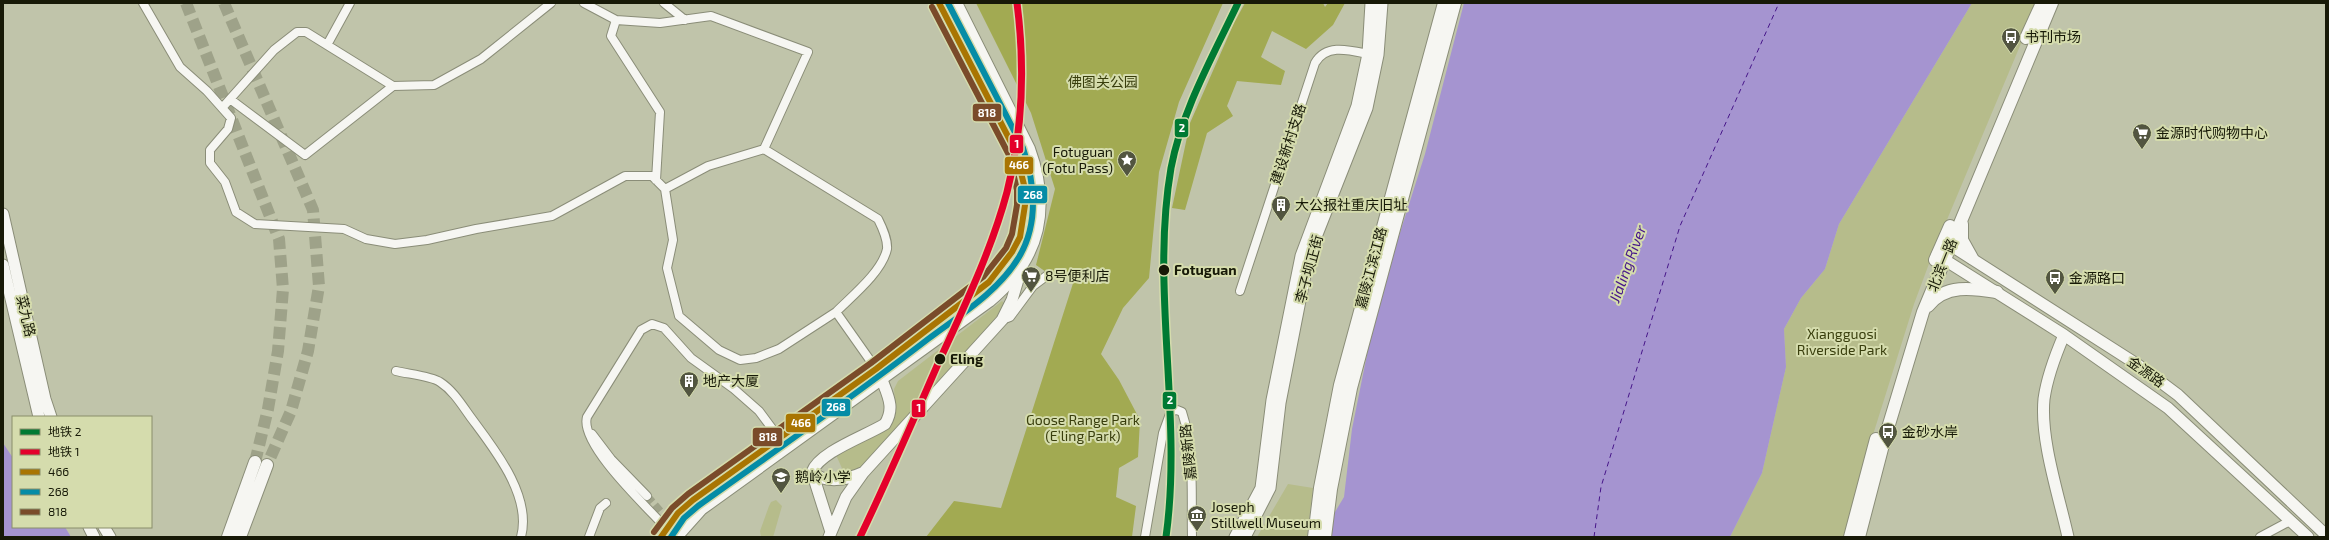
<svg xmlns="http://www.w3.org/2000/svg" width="2329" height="540" font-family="'Exo 2','Noto Sans SC',sans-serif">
<rect width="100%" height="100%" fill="#c0c4aa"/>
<path fill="#b6bc8b" d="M1972 3H2038L1933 253 1914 304 1872 438 1847 537H1730L1762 473 1786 367 1784 329 1801 298 1825 269 1839 224Z
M1002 301 1006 305 1003 312 861 472 845 475 836 455 878 432 895 402 894 389 898 381Z
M1288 484 1313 488 1307 537H1257Z
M776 500 782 506 774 534 773 537H761L760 531 769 506 771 502Z"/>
<path fill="#a2aa52" d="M976 3H1223L1179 102 1159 172 1149 278 1123 308 1101 354 1119 380 1140 420 1138 457 1119 468 1116 497 1136 506 1132 537H926L954 501 1001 508 1076 274H1049L1036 265 1055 189 1031 113Z
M1245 3H1323L1325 7 1328 3H1345L1333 25 1306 49 1272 31 1261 57 1285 71 1281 85 1237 81 1227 106 1233 116 1207 133 1185 210 1172 208 1190 123 1234 23Z"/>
<path fill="#a594d0" d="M1464 3H1972L1839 224 1825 269 1801 298 1784 329 1786 367 1762 473 1730 537H1320L1344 497 1352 429 1377 305 1425 154Z
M3 443 13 458V527H65L71 537H3Z"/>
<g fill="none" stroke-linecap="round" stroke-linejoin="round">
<path stroke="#461589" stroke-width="1" stroke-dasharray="5 4" stroke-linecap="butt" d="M1594 537 1601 487 1680 226 1779 3"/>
<path stroke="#9ea289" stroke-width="8" stroke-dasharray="8 4" stroke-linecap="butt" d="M647 496 665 517 675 537"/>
<path stroke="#9ea289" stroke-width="12" stroke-dasharray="12 6" stroke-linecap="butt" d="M186 3 279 239 283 289 278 351 268 409 255 462
M224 3 313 210 319 286 308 351 291 411 267 465"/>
<defs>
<path id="street" d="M143 3 180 67 207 91 231 118 228 129 210 150V163L225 182 236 212 255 224 344 229 366 239 395 244 427 240 476 229 552 216 625 176H652L665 189 673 240 667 268 679 316 719 350 740 360 756 358 779 349 836 312 879 373
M584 3 616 20 660 23 711 16 808 52 764 149 878 219C882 227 888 239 887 249 882 272 852 296 836 312
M664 3 685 20
M616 20 611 36 660 112 656 180
M327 45 350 3
M230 99 305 155 393 86
M222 108 274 50 297 32H306L393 86 434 85 481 59 551 3
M665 189 708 166 764 149
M1240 291 1315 63C1327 42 1352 51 1373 55
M1002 320 1010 317 1033 286 1049 274
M396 371C408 374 431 376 440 382 454 391 463 407 472 419 495 450 532 496 521 537
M592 434 611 459 647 496
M666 528C648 508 579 444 587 417L641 330 652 324 664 328 691 358 734 389 759 411 779 438
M589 537 600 508 606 503
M1145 537 1163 433 1171 411 1177 410 1182 412C1195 452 1191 496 1192 537
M2260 537 2290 521"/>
<path id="secondary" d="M3 214 45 399 51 417
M1944 241 2138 365 2178 395 2326 535
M1937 255 2064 335 2168 408 2308 537
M3 265 39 417
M2064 335C2055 356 2047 377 2044 399 2040 440 2059 496 2068 537
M812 472C825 484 847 480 862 473
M89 527 94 537
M104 527 110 537
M831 532 812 472C819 452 866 436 885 424 895 408 888 396 882 380
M829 537 846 497 863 473 1002 320 1012 300 1022 266
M1235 537 1261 488 1272 400 1301 256 1357 106 1368 54 1371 3
M1245 537 1270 488 1280 403 1305 275 1314 242 1367 108 1378 55 1382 3"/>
<path id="primary" d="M2026 38 2042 3
M1962 224V240L1972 258
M1935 260 1950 226
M1928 306C1945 284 1972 288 1997 292
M228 537 255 462
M240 537 267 465
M661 537 678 513 693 500 876 369 989 282C1029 242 1033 204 1016 152L939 3
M676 537 701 509 989 301C1039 260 1051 209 1029 149L956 3
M1314 537 1320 488 1340 385 1444 3
M1325 537 1331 489 1351 388 1455 3
M1850 537 1876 439
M1859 537 1884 441 1923 312 2052 3"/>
</defs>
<use href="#street" stroke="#8a8d78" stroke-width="10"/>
<use href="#secondary" stroke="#8a8d78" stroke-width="13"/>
<use href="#primary" stroke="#8a8d78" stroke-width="14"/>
<use href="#street" stroke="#f6f6f2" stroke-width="8"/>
<use href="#secondary" stroke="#f6f6f2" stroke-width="11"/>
<use href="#primary" stroke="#f6f6f2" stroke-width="12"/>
<defs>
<path id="bus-1" d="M661 537 678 513 693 500 876 369 989 282 1012 252 1020 237 1025 205V189L1016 152 939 3"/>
<path id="bus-2" d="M671 537 684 518 698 506C775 451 853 397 928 339 960 315 998 292 1019 257 1039 223 1035 184 1023 148L948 3"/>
<path id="bus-3" d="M654 532 672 508 688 494 871 363 984 276 1006 248 1012 234 1017 205V190L1009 155 932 7"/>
</defs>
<use href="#bus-1" stroke="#d5dcad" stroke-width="9"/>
<use href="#bus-2" stroke="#d5dcad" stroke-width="9"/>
<use href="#bus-3" stroke="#d5dcad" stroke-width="9"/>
<use href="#bus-1" stroke="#a97502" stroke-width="6"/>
<use href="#bus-2" stroke="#058ca6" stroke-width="6"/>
<use href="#bus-3" stroke="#7a4b2a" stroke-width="6"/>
<defs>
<path id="metro-1" d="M1166 537C1183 415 1150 290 1171 168 1182 110 1213 56 1238 3"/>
<path id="metro-2" d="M860 537C887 481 912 423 937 366 963 309 991 252 1007 192 1023 130 1025 66 1017 3"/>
</defs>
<use href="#metro-1" stroke="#d5dcad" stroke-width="10"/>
<use href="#metro-2" stroke="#d5dcad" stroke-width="10"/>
<use href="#metro-1" stroke="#007a33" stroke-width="7"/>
<use href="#metro-2" stroke="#e4002b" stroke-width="7"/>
</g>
<defs>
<symbol id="bus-pin" viewBox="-11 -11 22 30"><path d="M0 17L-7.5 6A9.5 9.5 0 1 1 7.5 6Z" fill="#525540" stroke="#d5dcad"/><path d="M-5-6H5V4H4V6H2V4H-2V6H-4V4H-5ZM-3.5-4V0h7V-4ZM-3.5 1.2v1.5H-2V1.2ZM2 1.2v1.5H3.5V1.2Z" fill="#fff"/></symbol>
<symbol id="supermarket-pin" viewBox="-11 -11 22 30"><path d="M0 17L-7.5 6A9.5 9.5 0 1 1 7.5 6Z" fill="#525540" stroke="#d5dcad"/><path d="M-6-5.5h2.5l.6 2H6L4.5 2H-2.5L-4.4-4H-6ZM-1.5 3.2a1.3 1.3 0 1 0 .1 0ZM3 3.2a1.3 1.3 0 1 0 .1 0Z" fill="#fff"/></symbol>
<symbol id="sight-pin" viewBox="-11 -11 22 30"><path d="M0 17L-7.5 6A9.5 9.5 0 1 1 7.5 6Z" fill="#525540" stroke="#d5dcad"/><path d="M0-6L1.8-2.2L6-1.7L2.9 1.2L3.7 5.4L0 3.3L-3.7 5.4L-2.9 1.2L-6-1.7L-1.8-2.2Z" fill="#fff"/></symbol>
<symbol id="building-pin" viewBox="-11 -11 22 30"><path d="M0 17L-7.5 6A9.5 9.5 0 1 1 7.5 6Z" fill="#525540" stroke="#d5dcad"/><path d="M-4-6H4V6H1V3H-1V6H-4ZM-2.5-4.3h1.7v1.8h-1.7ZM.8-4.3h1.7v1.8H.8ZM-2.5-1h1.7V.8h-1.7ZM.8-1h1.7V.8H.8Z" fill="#fff"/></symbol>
<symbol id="school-pin" viewBox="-11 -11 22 30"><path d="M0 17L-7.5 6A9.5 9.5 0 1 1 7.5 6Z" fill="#525540" stroke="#d5dcad"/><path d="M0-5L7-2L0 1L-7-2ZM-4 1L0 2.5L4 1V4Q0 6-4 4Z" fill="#fff"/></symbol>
<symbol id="museum-pin" viewBox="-11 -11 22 30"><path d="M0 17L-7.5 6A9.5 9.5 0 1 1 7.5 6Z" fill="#525540" stroke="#d5dcad"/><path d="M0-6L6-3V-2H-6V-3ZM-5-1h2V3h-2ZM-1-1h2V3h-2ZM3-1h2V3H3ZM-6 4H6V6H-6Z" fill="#fff"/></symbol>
</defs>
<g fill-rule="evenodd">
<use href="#bus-pin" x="2000" y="26" width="22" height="30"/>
<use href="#supermarket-pin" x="2131" y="122" width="22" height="30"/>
<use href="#sight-pin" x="1116" y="149" width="22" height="30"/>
<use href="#building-pin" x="1270" y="194" width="22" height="30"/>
<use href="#supermarket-pin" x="1020" y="265" width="22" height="30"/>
<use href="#bus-pin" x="2044" y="267" width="22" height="30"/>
<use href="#building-pin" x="678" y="370" width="22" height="30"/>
<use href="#bus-pin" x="1877" y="421" width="22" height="30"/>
<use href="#school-pin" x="770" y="466" width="22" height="30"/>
<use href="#museum-pin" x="1186" y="504" width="22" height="30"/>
</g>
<g fill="#171907" stroke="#d5dcad" stroke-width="1.5">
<circle cx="1164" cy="270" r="6"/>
<circle cx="940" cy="359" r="6"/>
</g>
<g text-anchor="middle" stroke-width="4" stroke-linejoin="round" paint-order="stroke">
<g font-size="14" fill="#171907" stroke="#d5dcad" text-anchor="start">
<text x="2025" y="42">书刊市场</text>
<text x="2156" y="138">金源时代购物中心</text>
<text x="1113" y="157" text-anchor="end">Fotuguan<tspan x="1113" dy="16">(Fotu Pass)</tspan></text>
<text x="1295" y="210">大公报社重庆旧址</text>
<text x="1045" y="281">8号便利店</text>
<text x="2069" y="283">金源路口</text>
<text x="703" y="386">地产大厦</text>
<text x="1902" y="437">金砂水岸</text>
<text x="795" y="482">鹅岭小学</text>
<text x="1211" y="512">Joseph<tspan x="1211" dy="16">Stillwell Museum</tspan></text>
</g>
<g font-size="14" fill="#393e0d" stroke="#d5dcad">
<text x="1103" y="87">佛图关公园</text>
<text x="1842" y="339">Xiangguosi<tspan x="1842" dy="16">Riverside Park</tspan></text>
<text x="1083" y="425">Goose Range Park<tspan x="1083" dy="16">(E’ling Park)</tspan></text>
</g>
<g font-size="14" fill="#171907" stroke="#d5dcad">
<text transform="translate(1288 144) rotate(-72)" y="5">建设新村支路</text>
<text transform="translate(1942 265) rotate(-68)" y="5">北滨一路</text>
<text transform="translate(1371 268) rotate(-75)" y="5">嘉陵江滨江路</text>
<text transform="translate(1309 269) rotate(-75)" y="5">李子坝正街</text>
<text transform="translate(26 316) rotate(77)" y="5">菜九路</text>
<text transform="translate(2146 372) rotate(35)" y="5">金源路</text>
<text transform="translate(1188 452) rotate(-96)" y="5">嘉陵新路</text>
</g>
<g font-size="14" font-weight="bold" fill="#171907" stroke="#d5dcad" text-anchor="start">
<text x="1174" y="275">Fotuguan</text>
<text x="950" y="364">Eling</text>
</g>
<g font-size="15" font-style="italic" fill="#461589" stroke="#d5dcad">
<text transform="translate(1628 264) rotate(-70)" y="5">Jialing River</text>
</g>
</g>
<g stroke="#d5dcad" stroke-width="1.5">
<rect x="972" y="103" width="30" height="19" rx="4" fill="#7a4b2a"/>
<rect x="1174" y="118" width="15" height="20" rx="4" fill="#007a33"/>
<rect x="1009" y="134" width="15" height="20" rx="4" fill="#e4002b"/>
<rect x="1004" y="156" width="30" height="19" rx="4" fill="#a97502"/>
<rect x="1017" y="185" width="31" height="19" rx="4" fill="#058ca6"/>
<rect x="1162" y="391" width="15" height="19" rx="4" fill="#007a33"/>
<rect x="821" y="398" width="30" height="19" rx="4" fill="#058ca6"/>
<rect x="911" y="399" width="15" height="19" rx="4" fill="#e4002b"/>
<rect x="785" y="413" width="31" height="20" rx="4" fill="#a97502"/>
<rect x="752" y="427" width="31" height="20" rx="4" fill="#7a4b2a"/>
</g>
<g font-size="11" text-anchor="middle" font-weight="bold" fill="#fff">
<text x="987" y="117">818</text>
<text x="1182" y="132">2</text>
<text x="1017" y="148">1</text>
<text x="1019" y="169">466</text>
<text x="1033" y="199">268</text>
<text x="1170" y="404">2</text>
<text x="836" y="411">268</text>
<text x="919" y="412">1</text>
<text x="801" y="427">466</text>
<text x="768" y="441">818</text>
</g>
<rect width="2329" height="540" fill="none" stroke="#171907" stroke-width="8"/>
<rect x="12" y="416" width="140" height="112" fill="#d5dcad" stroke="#898e6b"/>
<rect x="20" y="429" width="20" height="6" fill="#007a33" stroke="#898e6b"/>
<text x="48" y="436" font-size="12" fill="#171907">地铁 2</text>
<rect x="20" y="449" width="20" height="6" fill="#e4002b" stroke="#898e6b"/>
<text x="48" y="456" font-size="12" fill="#171907">地铁 1</text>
<rect x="20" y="469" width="20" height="6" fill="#a97502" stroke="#898e6b"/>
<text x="48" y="476" font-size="12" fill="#171907">466</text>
<rect x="20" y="489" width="20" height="6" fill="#058ca6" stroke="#898e6b"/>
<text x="48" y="496" font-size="12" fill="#171907">268</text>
<rect x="20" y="509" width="20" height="6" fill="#7a4b2a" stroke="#898e6b"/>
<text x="48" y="516" font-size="12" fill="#171907">818</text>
</svg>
